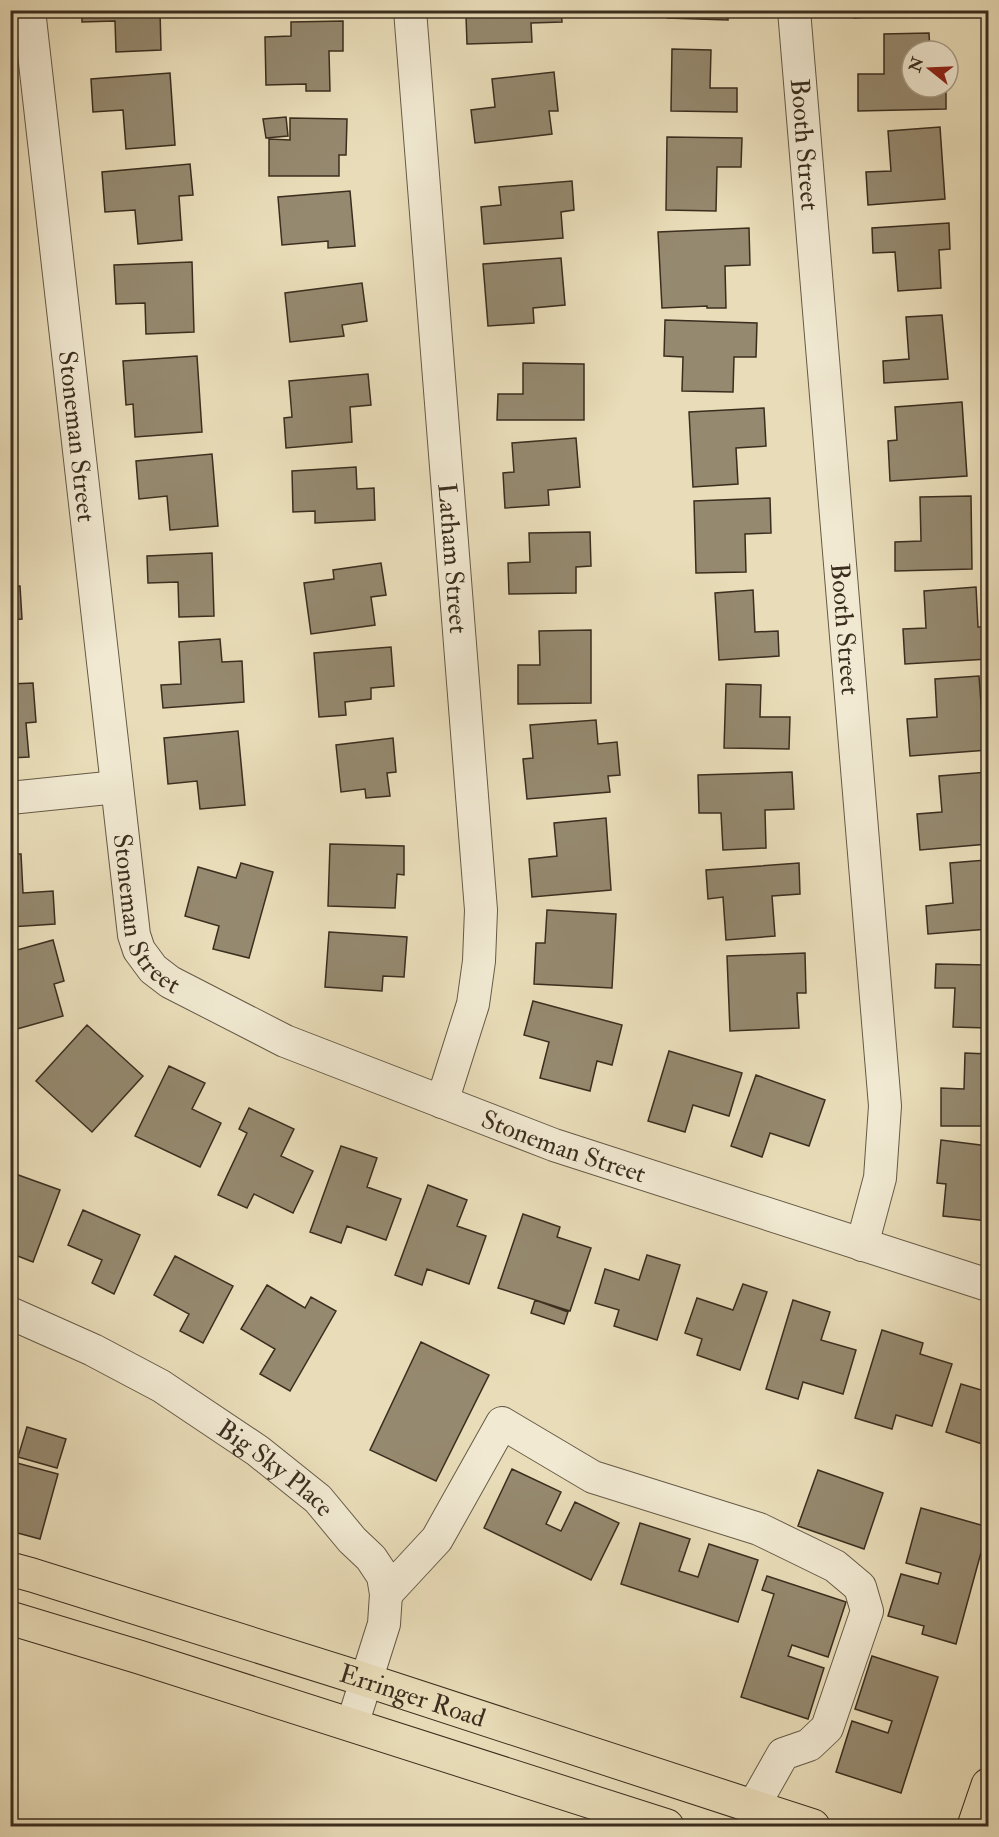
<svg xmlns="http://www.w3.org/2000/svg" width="999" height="1837" font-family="'IM FELL Double Pica',serif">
<rect width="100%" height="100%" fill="#e9ddb9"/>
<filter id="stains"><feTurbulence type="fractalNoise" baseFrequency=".00333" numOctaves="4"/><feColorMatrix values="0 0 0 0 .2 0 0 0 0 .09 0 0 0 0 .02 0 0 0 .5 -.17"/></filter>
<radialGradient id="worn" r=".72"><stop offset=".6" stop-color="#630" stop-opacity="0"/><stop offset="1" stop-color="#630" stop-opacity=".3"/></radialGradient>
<path fill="#95896f" stroke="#3b2e1f" stroke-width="1.5" d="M82 10H165L160 11 161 50 116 52 115 21 82 22Z
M479 10H561L562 22 531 23 532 42 467 44 466 16H479Z
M667 10H728V20L667 18Z
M854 10H930V12L854 18Z
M343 21V51H329L330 91H306V84L266 85 265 37 291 36V22Z
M929 33 930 51H912V87H946V109L858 111V74H884V34Z
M672 49 711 50 710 88H737V112L671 111Z
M554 72 558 111H549L552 134 475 143 471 110 495 107 492 79Z
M170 73 175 145 126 149 123 110 93 112 91 79Z
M286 117 288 136 266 138 263 119Z
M290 118 347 119 346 155H339V176H269V139L290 140Z
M940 127 945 199 868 205 866 172 891 171 888 131Z
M667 137 742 138 741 167H717L716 211 666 210Z
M190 164 193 195 179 196 182 240 138 244 135 210 105 212 102 172Z
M572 181 574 210 561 212 563 238 484 244 481 207 501 205 499 187Z
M350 191 355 246 328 248V241L282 245 278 197Z
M949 223 950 249 939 250 941 288 898 291 895 252 873 253 872 228Z
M749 228 750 265 725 266 726 308H707V306L662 308 658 232Z
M561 258 565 305 533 308 534 323 488 326 483 264Z
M192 262 194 332 146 334 145 303 116 304 114 265Z
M362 283 367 321 342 325 344 336 290 342 285 293Z
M942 315 948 379 884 383 883 361 909 359 906 317Z
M665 320 757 323 756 357H734L733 392 682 391 683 357 664 356Z
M197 356 202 432 135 437 133 404 126 405 123 361Z
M523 363 584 364V420H497L498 394H523Z
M368 374 371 405 350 407 352 442 286 448 284 418 292 417 289 381Z
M962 402 967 476 890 481 888 441 897 440 895 407Z
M764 408 766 446 736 448 738 484 693 487 689 412Z
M576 438 580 487 548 490 549 505 505 508 503 473 514 472 512 443Z
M212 454 218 526 170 530 167 496 139 499 136 461Z
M356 467 357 489 374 488 375 520 315 523V511L293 512 292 471Z
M971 496 972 569 895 571V542L921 541 920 497Z
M770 498 771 533 745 534 746 572 696 573 694 501Z
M590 532 591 566 576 567V593L509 594 508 563 530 562 529 533Z
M212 553 214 616 179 617 178 582 148 583 147 556Z
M381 563 386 595 371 597 375 625 311 634 304 583 334 579 333 570Z
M20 586 22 619 10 620V587Z
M976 587 978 627H988V659L905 664 903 629 926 628 924 591Z
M753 590 755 632 778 631 779 656 719 660 715 593Z
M591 630V703L518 704V665H540L539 631Z
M220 639 222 662 242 661 244 702 163 708 161 685 181 684 179 642Z
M391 647 394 686 371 688V699L345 702 346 715 319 717 314 653Z
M979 676 982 717 988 716V750L910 756 907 719 937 717 935 679Z
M33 683 36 722 26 723 29 757 10 758V684Z
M726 684 761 685 760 717H790L789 749 724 748Z
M596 720 598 744 617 742 620 775 608 776 610 792 527 799 523 759 533 758 530 725Z
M238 731 245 805 200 809 197 781 168 784 164 738Z
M393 738 396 772 387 773 390 796 366 798 365 789 341 792 336 745Z
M792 772 794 809 765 810 766 848 723 850 721 813H699L698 775Z
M988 772V844L920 850 917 814 942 812 939 776Z
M606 818 611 890 532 897 529 859 557 856 554 823Z
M330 844 404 846V875L397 874 395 908 328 906Z
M10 854H21L23 893 53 891 55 924 10 927Z
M986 860 988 929 928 934 926 906 953 903 950 863Z
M241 863 273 872 249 958 213 949 219 926 185 916 198 867 236 878Z
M799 863 800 894 772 896 775 936 726 940 723 897 708 899 706 870Z
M547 910 616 914 612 988 534 984 536 943H545Z
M329 932 407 937 404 977 383 976 382 991 325 987Z
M53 940 64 981 54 984 63 1016 10 1031V952Z
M805 953 806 993H797L799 1028 730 1031 727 956Z
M936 964 988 965V1028L953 1027 955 988H935Z
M533 1001 622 1025 612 1065 597 1061 590 1091 540 1078 549 1042 524 1035Z
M87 1025 143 1076 92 1132 36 1081Z
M669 1051 742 1073 729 1116 693 1105 685 1132 648 1121Z
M965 1053 988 1054V1126H941V1088L964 1089Z
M169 1066 205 1083 192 1109 221 1123 200 1167 135 1136Z
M756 1075 825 1100 809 1146 770 1133 762 1157 731 1146Z
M249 1108 294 1129 281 1156 313 1171 293 1213 254 1194 247 1208 218 1195 247 1133 239 1129Z
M941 1140 988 1146V1221L943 1216 946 1184 937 1183Z
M341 1146 377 1158 367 1187 401 1199 386 1240 347 1226 341 1243 310 1232Z
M10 1172 60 1190 33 1262 10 1253Z
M428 1185 467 1200 457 1226 486 1236 469 1284 427 1269 422 1285 395 1275Z
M83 1210 140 1235 114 1294 92 1283 102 1260 68 1245Z
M523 1214 560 1227 557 1237 591 1248 570 1311 498 1288Z
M647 1255 680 1265 657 1340 614 1326 619 1310 595 1303 605 1269 639 1280Z
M175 1256 233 1286 203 1343 180 1331 189 1314 154 1295Z
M743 1284 767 1292 740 1370 697 1355 702 1339 685 1333 697 1298 733 1310Z
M267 1285 305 1308 311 1297 336 1311 290 1391 260 1374 275 1349 241 1329Z
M535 1300 568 1312 564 1324 531 1313Z
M793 1300 830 1312 821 1340 856 1350 843 1394 803 1382 798 1399 766 1389Z
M882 1330 923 1343 920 1354 952 1364 932 1426 896 1415 892 1429 855 1418Z
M421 1342 489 1375 436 1481 370 1450Z
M961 1384 988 1392V1446L946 1432Z
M27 1427 66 1439 57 1468 18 1457Z
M17 1463 58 1474 40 1539 10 1531V1486Z
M512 1469 561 1492 546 1524 561 1531 575 1502 619 1523 591 1580 484 1528Z
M818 1470 883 1493 864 1549 798 1526Z
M921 1508 988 1527 956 1644 922 1634 924 1626 888 1616 901 1574 938 1584 941 1573 906 1563Z
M640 1523 690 1539 679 1571 698 1577 709 1544 758 1560 738 1622 621 1584Z
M767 1576 846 1602 828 1657 792 1645 788 1656 824 1668 808 1719 741 1697 774 1594 762 1590Z
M872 1656 938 1677 901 1793 836 1772 852 1721 888 1733 892 1721 855 1709Z"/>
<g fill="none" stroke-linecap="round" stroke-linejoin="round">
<defs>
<g id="minor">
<path id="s1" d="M29 10 134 935 139 950 153 969 170 982 285 1041 554 1145 988 1285"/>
<path id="s2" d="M410 10 481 910 479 961 473 1004 442 1102"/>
<path id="s3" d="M794 10 885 1106 880 1178 862 1245"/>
<path d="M10 798 117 787"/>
<path id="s4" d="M10 1313 93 1350 161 1386 258 1451 318 1499 352 1540 371 1558 383 1576 386 1594 384 1624 352 1725"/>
<path d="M386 1594 437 1539 502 1423 593 1477 759 1529 835 1566 860 1587 867 1611 827 1728 809 1745 783 1754 753 1807"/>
</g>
<g id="major">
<path id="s5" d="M10 1569 32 1575 366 1680 813 1826"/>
<path d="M10 1618 139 1657 667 1826"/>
<path d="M974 1826 988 1785"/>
</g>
</defs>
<use href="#minor" stroke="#665a46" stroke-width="34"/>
<use href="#major" stroke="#3b2e1f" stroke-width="35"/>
<use href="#minor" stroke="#f1e9d2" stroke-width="32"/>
<use href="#major" stroke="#e9ddb9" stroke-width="33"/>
</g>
<g text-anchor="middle" stroke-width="4.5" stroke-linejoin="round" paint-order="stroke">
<g font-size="26" fill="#3b2e1f" stroke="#f1e9d2">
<text dy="9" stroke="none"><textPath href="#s3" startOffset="135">Booth Street</textPath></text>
<text dy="9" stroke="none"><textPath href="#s1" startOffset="429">Stoneman Street</textPath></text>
<text dy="9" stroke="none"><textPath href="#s2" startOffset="550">Latham Street</textPath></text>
<text dy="9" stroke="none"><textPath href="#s3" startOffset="621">Booth Street</textPath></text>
<text dy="9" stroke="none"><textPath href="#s1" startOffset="915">Stoneman Street</textPath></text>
<text dy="9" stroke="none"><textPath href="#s1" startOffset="1419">Stoneman Street</textPath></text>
<text dy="9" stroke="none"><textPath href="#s4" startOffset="309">Big Sky Place</textPath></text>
<text dy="9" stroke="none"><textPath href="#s5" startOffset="422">Erringer Road</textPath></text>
</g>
</g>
<rect width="999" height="1837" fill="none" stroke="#e9ddb9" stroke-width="36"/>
<rect x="12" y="12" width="975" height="1813" fill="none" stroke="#3b2e1f" stroke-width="3"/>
<rect x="18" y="18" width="963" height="1801" fill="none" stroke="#3b2e1f" stroke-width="1.5"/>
<g transform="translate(930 69) rotate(288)"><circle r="28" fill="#f1e9d2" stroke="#a89e8a" stroke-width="1.5"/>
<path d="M0-4.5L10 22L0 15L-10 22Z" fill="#8f2418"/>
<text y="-9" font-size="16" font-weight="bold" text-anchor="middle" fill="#3b2e1f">N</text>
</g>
<rect width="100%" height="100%" filter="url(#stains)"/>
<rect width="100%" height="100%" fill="url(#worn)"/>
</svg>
